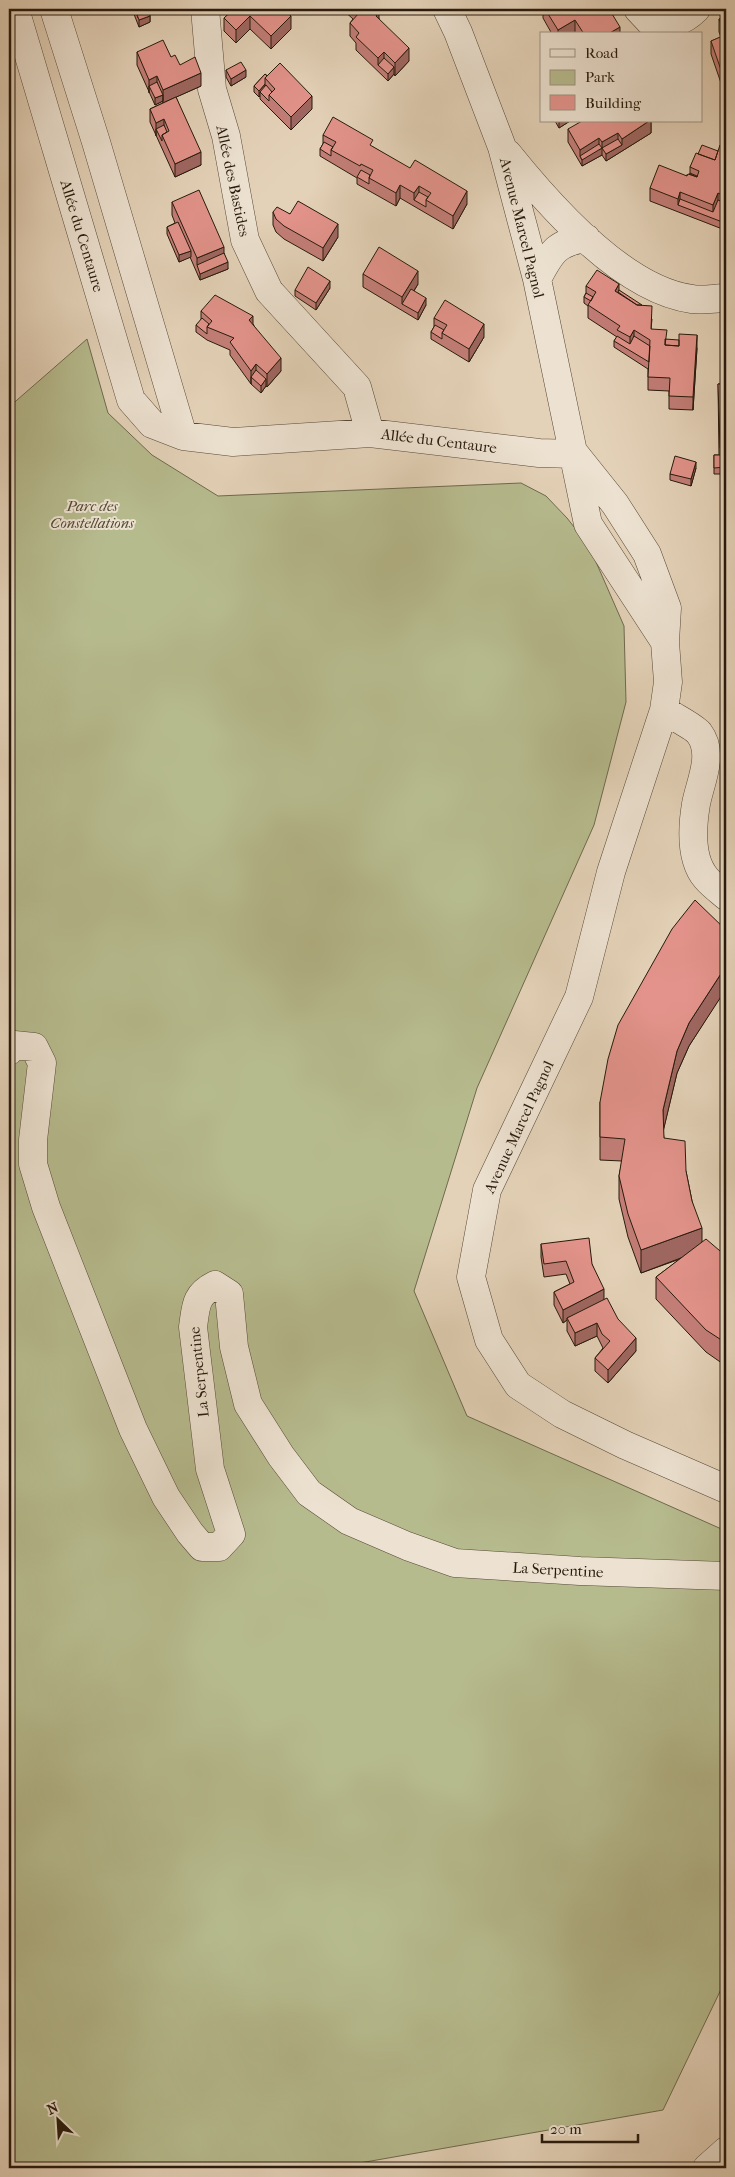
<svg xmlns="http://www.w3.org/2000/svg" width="735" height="2177" font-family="'IM FELL French Canon',serif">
<rect width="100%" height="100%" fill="#e4d2b8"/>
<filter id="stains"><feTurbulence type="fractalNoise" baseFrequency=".004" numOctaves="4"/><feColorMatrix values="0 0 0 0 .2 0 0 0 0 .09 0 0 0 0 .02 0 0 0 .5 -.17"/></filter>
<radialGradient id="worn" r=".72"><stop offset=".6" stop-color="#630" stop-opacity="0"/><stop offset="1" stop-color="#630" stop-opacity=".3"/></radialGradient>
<path fill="#b6bb8e" stroke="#6e6a4d" d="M87 339 108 413 152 455 218 496 521 483 546 496 567 518 589 546 624 626 626 702 594 825 477 1088 414 1291 467 1416 726 1531V1979L663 2110 331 2168H9V407Z"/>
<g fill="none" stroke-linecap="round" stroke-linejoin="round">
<defs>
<path id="minor" d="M15 9 131 400 152 424 183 436 233 442 370 433 539 453 575 454
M54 9 96 142 183 436
M205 9 212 89 226 136 245 240 269 291 357 387 370 433
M447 9 458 32 502 147 537 279 588 524 665 642
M638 9 653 25C670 25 683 22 696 9
M508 154C549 205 623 290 692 299 703 301 715 298 726 298
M537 279C551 253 555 243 586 238
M575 454 615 504 647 554 667 608 665 642 668 682 664 710 611 872 579 997 487 1190 471 1277 489 1340 518 1385 562 1414 625 1445 726 1489
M664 710C672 716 693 726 699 733 715 754 700 782 696 804 692 828 690 859 706 878 712 885 720 891 726 896
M9 1051 14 1045 34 1047 42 1063 33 1140V1164L46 1207 133 1429 166 1497 190 1533 202 1547H219L231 1534 210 1469 193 1327C196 1306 195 1295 215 1285L229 1294 234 1347 248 1404 281 1456 309 1493 349 1521 407 1546 455 1563 580 1571 726 1576
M707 2168 726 2151"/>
</defs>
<use href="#minor" stroke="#564837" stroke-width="29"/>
<use href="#minor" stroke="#ede2d1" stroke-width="28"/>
</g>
<path fill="#c37e78" stroke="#271a0c" d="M132 9H163L150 14V22L139 27Z
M234 9 291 29 271 49 250 29 236 43 224 31V18Z
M342 9H376L379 19 409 61 395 76 394 74 388 81 356 50V43L350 36V23L353 19Z
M543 9H609L620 34H576L575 33 573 34H552L543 18Z
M726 17 721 83 711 54V41L721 37 719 32V19Z
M137 52 171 57 201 86 176 97 201 165 175 177 150 122V109L163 103V101L155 105 137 65Z
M226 70 246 77 231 86 226 77Z
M265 74 312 109 291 130 260 99V96L259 97 254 92V86Z
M555 121H570L559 128Z
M651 121V133L606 161 602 155 582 166 568 142V129Z
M323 135 373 147 467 204 453 229 400 198 396 206 357 184V178L320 156V149L323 144Z
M726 148V226L725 230 650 201V188L690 174V167L698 154 718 151Z
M172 202 224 253 228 269 200 280 190 257 179 262 167 234V227L175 223 172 215Z
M273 212 290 214 338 237 323 261 284 239 276 232 273 225Z
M363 274 418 284 414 291 426 305 418 320 363 287Z
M586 286 619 290 652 319 651 329 667 340 697 348 693 410 669 409V391L648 390V369L614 347V341L617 337 588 318V306L584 303V297L586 293Z
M330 288 316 310 295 296V290Z
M201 311 253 324 281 371 267 387 266 386 261 393 251 384 230 355V350L207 340 196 332V325L201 320Z
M434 318 484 337 469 362 431 339V332L434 327Z
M718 384H726V474H714V455H719Z
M696 468 691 486 670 480V474Z
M724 991 689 1046 677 1073 663 1131 664 1138 686 1171 692 1201 702 1242 726 1256V1366L706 1352 656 1299V1277L680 1259 641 1273 628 1237 619 1199V1176L622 1161 600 1160V1102Z
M541 1244 592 1264 604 1300 636 1351 608 1383 595 1371V1358L603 1348 597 1336 575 1346 567 1331V1320L563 1323 554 1305V1292L570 1284 566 1274 544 1277 541 1257Z"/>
<path fill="#9f6761" stroke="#271a0c" d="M136 9H163L138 18 136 12Z
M379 12V25L376 16Z
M150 16V22L139 27V20Z
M250 16V29L236 43V30Z
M291 16V29L271 49V36Z
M575 20V33L573 34H558V30Z
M620 27V34H608Z
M409 48V61L395 76V63Z
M384 52V65H378V58Z
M394 67V74L388 81V74Z
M726 68V81L721 83V70Z
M246 70V77L231 86V79Z
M201 73V86L163 103V90Z
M157 76V89L149 86V93V80Z
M265 84V91L260 92V96L259 97V91Z
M163 95V101L155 105V98Z
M312 96V109L291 130V117Z
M164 119V132L156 129V136V123Z
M559 121H570L559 128Z
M649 121H651V133L606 161V154L622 145V139Z
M618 133V146L602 148V142Z
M599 138V150L602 148V155L582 166V160L580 156V150Z
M201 152V165L175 177V164Z
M400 185V198L396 206V193Z
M419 186V199L414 200V193Z
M467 191V204L453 229V216Z
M680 192V205H678V199Z
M718 193V206L713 218V205Z
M726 220V226L725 230V223Z
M338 224V237L323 261V248Z
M224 247V260L197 265V258Z
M191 251V257L179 262V255Z
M228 262V269L200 280V274Z
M418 271V284L405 305 402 304V297Z
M330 281V288L316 310V303Z
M619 284V297L615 291Z
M426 298V305L418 320V313Z
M253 316V329L249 320Z
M484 324V337L469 362V349Z
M634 330V343L630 350V337Z
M697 335V348L693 410V397Z
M281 358V371L267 387V374Z
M256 364V377H251V384V371Z
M266 379V386L261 393V386Z
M696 462V468L691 486V479Z
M726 966V989L689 1046 677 1073 663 1132V1110L677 1051 689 1023Z
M702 1228V1250L641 1273V1250Z
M604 1289V1302L567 1318V1320L563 1323V1310Z
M597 1323V1336L575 1346V1333Z
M636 1338V1351L608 1383V1370Z"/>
<path fill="#e3938b" stroke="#271a0c" d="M144 9H148L150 16 139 20 136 12Z
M234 9H283L291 16 271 36 250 16 236 30 224 18Z
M355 9H376L379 12 376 16 409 48 395 63 384 52 378 58 356 37 359 33 350 23 359 13Z
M545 9H609L620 27 608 34H584L575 20 558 30Z
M726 17V68L721 70 711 41 725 35 719 19Z
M163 40 171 57 175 55 180 65 195 57 201 73 163 90 157 76 149 80 137 52Z
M384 58 394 67 388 74 378 65Z
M241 62 246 70 231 79 226 70Z
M280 63 312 96 291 117 269 95 275 89 265 78Z
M265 74 267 76 265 78V84L259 91 254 86Z
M157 82 163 95 155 98 149 86Z
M266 85 272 92 269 95V101L260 92Z
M176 97 201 152 175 164 162 135 169 131 164 119 156 123 150 109Z
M333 117 373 140 370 145 410 168 415 160 467 191 453 216 426 200 431 193 419 186 414 193 400 185 396 193 369 178 373 170 361 164 360 166 331 150 336 142 323 135Z
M582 121H649L622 139 618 133 602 142 599 138 580 150 568 129Z
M164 125 167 132 162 135V141L156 129Z
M618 139 622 145 606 154 602 148Z
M324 142 333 147 331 150V156L320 149Z
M599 144 602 148 582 160 580 156Z
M702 145 718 151 715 160 698 154Z
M720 145 726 148V197L718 193 713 205 680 192 678 199 650 188 659 165 687 176 688 174 697 177 699 171 690 167 696 153 715 160Z
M361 170 370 175 369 178V184L357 177Z
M690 173 697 176V177L690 174Z
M199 190 224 247 197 258 172 202Z
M419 192 428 197 426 200V207L414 200Z
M680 199 713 212 718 200 726 203V220L725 223 678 205Z
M298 201 338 224 323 248 284 226 276 219 273 212 277 207 290 214Z
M178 222 191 251 179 255 167 227Z
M379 247 418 271 402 297 363 274Z
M224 253 228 262 200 274 197 265Z
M308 267 330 281 316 303 295 290Z
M597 270 619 284 615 291 637 305 652 306 651 329 667 330 665 345 679 346V334L697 335 693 397 669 396 670 378 648 377 650 340 634 330 630 337 617 330 620 326 588 305 596 292 586 286Z
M411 289 426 298 418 313 402 304Z
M619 290 642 305H637L618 292Z
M586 293 593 297 591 301 584 297Z
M215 295 253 316 249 320 281 358 267 374 256 364 251 371 230 342 234 338 207 327 212 321 201 311Z
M445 300 484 324 469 349 442 333 447 325 434 318Z
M202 318 209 324 207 327V334L196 325Z
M435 325 444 330 442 333V339L431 332Z
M617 336 630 344 634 336 650 346 649 362 614 341Z
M665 339 679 340V346L665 345Z
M256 370 266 379 261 386 251 377Z
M718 384H726V448H720Z
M714 455H726V467L714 468Z
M675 456 696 462 691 479 670 474Z
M695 900 726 930V966L689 1023 677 1051 663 1110 664 1138 685 1141 686 1171 692 1201 702 1228 641 1250 628 1214 619 1176 625 1139 600 1137V1102L608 1059 618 1025 672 929Z
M589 1238 592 1264 604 1289 563 1310 554 1292 574 1282 566 1261 544 1264 541 1244Z
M706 1239 726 1256V1343L706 1330 656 1277Z
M607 1298 618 1319 636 1338 608 1370 595 1358 610 1341 602 1334 597 1323 575 1333 567 1318Z"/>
<g text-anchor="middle" stroke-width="4" stroke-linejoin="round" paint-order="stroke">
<g font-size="15" fill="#271a0c" stroke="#ede2d1">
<text transform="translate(233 181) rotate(78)" y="5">Allée des Bastides</text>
<text transform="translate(522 228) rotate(76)" y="5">Avenue Marcel Pagnol</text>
<text transform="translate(82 236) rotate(73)" y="5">Allée du Centaure</text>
<text transform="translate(439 441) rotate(7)" y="5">Allée du Centaure</text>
<text transform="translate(519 1127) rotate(-65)" y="5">Avenue Marcel Pagnol</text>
<text transform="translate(199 1372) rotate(-96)" y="5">La Serpentine</text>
<text transform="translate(558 1570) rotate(3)" y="5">La Serpentine</text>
</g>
<g font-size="15" font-style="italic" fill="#524a33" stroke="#ede2d1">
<text x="92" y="511">Parc des<tspan x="92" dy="17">Constellations</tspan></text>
</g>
</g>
<rect width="735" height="2177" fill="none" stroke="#e4d2b8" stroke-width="30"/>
<rect x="10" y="10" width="715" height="2157" fill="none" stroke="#271a0c" stroke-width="2.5"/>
<rect x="15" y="15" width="705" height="2147" fill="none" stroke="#271a0c"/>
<rect x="540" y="32" width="162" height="90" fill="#ede2d1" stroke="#9e9282"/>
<rect x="550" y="49" width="25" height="8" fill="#ede2d1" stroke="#9e9282"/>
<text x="585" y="58" font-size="15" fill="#271a0c">Road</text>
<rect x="550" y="70" width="25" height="15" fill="#b6bb8e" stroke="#9e9282"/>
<text x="585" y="82" font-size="15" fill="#271a0c">Park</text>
<rect x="550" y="95" width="25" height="15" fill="#e3938b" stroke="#9e9282"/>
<text x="585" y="108" font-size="15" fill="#271a0c">Building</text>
<g transform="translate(58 2120) rotate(335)" stroke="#ede2d1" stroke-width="4" paint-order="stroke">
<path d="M0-4L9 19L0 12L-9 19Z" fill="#271a0c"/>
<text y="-8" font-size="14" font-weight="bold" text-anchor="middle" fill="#271a0c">N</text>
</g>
<path d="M542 2134v8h96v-8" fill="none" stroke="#271a0c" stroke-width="2.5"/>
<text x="550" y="2134" font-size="15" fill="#271a0c" stroke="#ede2d1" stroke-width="4" paint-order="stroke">20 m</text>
<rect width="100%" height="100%" filter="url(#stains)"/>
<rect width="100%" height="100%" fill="url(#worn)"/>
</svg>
